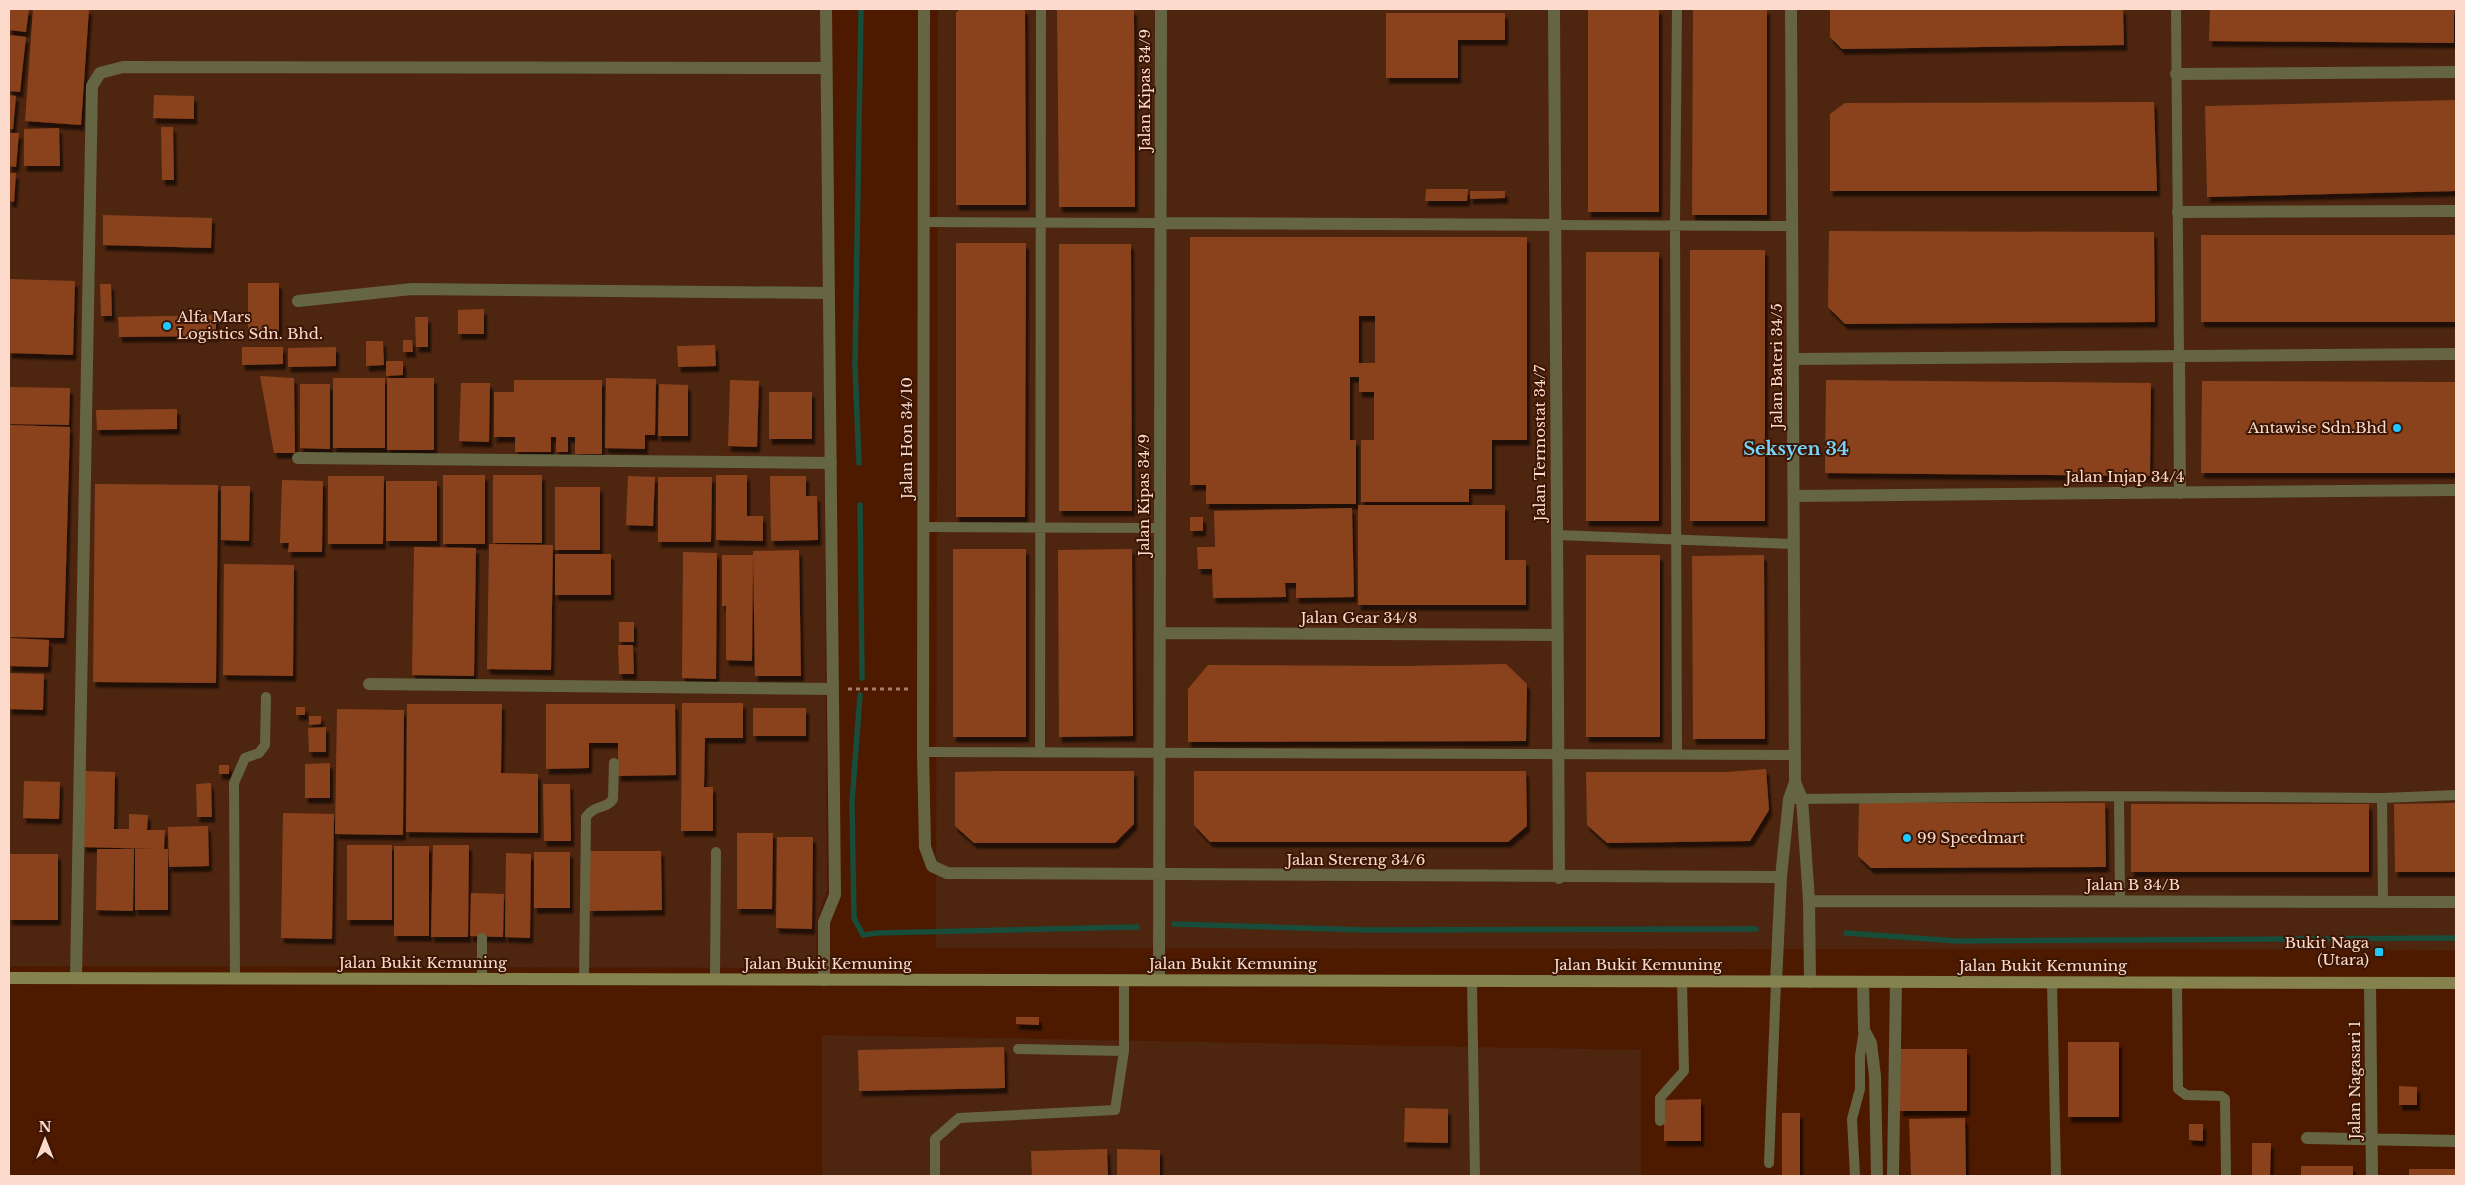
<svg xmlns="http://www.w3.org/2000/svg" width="2465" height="1185" font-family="'Libre Baskerville',serif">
<defs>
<filter id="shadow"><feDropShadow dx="3" dy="5.5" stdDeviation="1" flood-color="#0009"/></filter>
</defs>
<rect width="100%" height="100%" fill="#4d1a00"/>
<path fill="#4e250f" d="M9 9H822L827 891 817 921 816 968 9 966Z
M938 9H2456V950L936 948Z
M822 1035 1641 1050V1176H822Z"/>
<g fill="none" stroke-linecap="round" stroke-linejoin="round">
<path stroke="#174d3a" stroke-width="5.5" d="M859 463 855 366 861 9
M860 505 862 678
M860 695 852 802 854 918 863 935 877 933 1137 927
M1174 924 1366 930 1756 929
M1846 933 1957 941 2456 938"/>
</g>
<path fill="#89421e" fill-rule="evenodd" filter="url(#shadow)" d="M9 9H29L26 32 9 30Z
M33 9H89L81 125 25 121Z
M960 9H1025L1026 205H956V13Z
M1057 9H1132L1134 11 1135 207H1059Z
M1588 9H1659V212H1588Z
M1693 9H1767V215H1692Z
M1830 9H2123L2124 45 1842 49 1830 37Z
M2210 9H2454V43L2209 41Z
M1386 13H1505V40H1458V78H1386Z
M9 35 26 37 20 92 9 91Z
M9 95 16 96 13 129H9Z
M154 95 194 96V119L153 118Z
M2456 100V191L2207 197 2205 106Z
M2154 102 2157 191H1830V114L1845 103Z
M161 127H173L174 180H162Z
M59 128 60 166H24V129Z
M9 133H19L16 167 9 166Z
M9 173H16L14 202 9 201Z
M1426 189H1468L1467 201H1425Z
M1470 191H1505V198L1470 199Z
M103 215 212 218 211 248 103 245Z
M1829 231 2154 232 2155 322 1845 324 1828 307Z
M2201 235H2456V322H2201Z
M1190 237H1527V440H1492V489H1469V502H1361V440H1374V392H1359V377H1350V440H1356V504H1206V485H1190ZM1359 316H1375V363H1359Z
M956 243H1026L1025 517H956Z
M1059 244H1131L1132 511H1059Z
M1690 250H1765V521H1690Z
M1586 252H1659V521H1586Z
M9 279 75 281 73 355 9 353Z
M248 283H279V332H248Z
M100 284H111L112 316H101Z
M484 309V334H458V310Z
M216 315V336L119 337 118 317Z
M415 317H428V347H416Z
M403 340H412L413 352H403Z
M366 341H383L384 365 366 366Z
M715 345 716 366 678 367 677 346Z
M242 347H283V364L242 365Z
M336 347V366L288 367V348Z
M386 361H403V375L386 376Z
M260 376 294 378 295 453H274Z
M333 378H385V448H333Z
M387 378H434V450H387Z
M606 378 656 379 655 435H645V449L605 448Z
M514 380H602V454H575V437H568V452H556V437H551V452H515V437H494V392H514Z
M730 380 759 381 757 447 728 446Z
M1826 380 2151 383 2150 476 1825 473Z
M2202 381 2456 382V473H2201Z
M461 383H490L489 442 459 441Z
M300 384H330V449L300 448Z
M659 384 688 385V436H658Z
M9 387 70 388 69 425 9 424Z
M769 392H812V439H769Z
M177 409V429L97 430 96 410Z
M9 425 70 427 64 638 9 637Z
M443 475H485V544H443Z
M493 475H542V543H493Z
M716 475H747V516H763V541L716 540Z
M328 476H384L383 544H328Z
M628 476 655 477 653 526 626 525Z
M770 476H806V496H817L818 540 771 541Z
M658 477H712L711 542H658Z
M282 480 323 481 322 552H288L289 543H280Z
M386 481H437V541H386Z
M95 484 218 485 216 683 93 682Z
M221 486H250L249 541 221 540Z
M555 487H600V550H555Z
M1358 505H1505V560H1526V605H1358Z
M1352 508 1354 597 1296 598V583H1285L1286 597 1213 598 1212 569H1198L1197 547H1215L1214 511Z
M1190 517H1203V531H1190Z
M489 544 553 545 551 670 487 669Z
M414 547 476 548 474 676 412 675Z
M953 549H1026V737H953Z
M1132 549 1133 736 1059 737 1058 550Z
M799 550 801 676H755L753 551Z
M683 552 717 553 716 679 682 678Z
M555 554H611V595H555Z
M722 555H753L752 661 726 660V606H722Z
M1586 555H1660V737H1586Z
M1764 555 1765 739H1693L1692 556Z
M224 564 294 565 293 676 223 675Z
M619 622H634V642H619Z
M9 638 49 640 48 667 9 666Z
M618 645H633L634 674H619Z
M1506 664 1527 684 1526 741 1188 742V689L1208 665 1403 666Z
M9 673 44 674 43 710 9 709Z
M682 703H743V738H705L704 787H713V831H681Z
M407 704H502L501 773 538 774V833L406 832Z
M546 704H675L676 775 618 776V743H589V768L546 769Z
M296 707H305V715H296Z
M753 708H806V736H753Z
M337 709 404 710 403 835 335 834Z
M309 716H321V724L309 725Z
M326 727V752H309L308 728Z
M330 763V798H305V764Z
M219 765H229V774H219Z
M1766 769 1769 810 1750 841 1607 843 1587 825 1586 772H1726Z
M85 771 115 772 114 829H129V814L148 815 147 830H165L164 849H168V910H135V849H155L83 847Z
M995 771H1134V824L1115 843H974L955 826V772Z
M1194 771H1526L1527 826 1508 842H1210L1194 825Z
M24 781 60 782 59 819 23 818Z
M211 783 212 817H197L196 784Z
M543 784H570L571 841H544Z
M1859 803H2105L2106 867 1871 868 1858 856Z
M2454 803H2456V872H2395L2394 804Z
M2131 804H2369V872H2131Z
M283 813 334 814 332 939 281 938Z
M208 826 209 866 169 867 168 827Z
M737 833H773L772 909H737Z
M777 837H813L812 929 776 928Z
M347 845H392V920H347Z
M433 845H469L468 937H431Z
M394 846H429V936H394Z
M97 849H134L133 911 96 910Z
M589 851H661L662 910 590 911Z
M534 852H570V908H534Z
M506 853 531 854 530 938 505 937Z
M9 854H58V920H9Z
M471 893 504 894 503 937 470 936Z
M1016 1017H1039V1025L1016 1024Z
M2068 1042H2119V1117H2068Z
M1004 1047 1005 1088 859 1091 858 1050Z
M1900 1049H1967V1111H1900Z
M2399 1086 2417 1087V1105H2399Z
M1701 1099V1141H1664V1100Z
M1405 1108 1448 1109V1143L1404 1142Z
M1782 1113H1800V1175H1782Z
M1965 1118 1966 1176H1911L1909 1119Z
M2189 1124H2203V1141L2189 1140Z
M2252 1143H2271L2270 1176H2252Z
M1107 1149 1108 1176H1032L1031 1151Z
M1117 1149 1160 1150V1176H1117Z
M2301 1166H2353V1176H2301Z
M2409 1169H2456V1176H2409Z"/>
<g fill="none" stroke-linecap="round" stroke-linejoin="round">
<path stroke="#a67c68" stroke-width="3" stroke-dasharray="4 4" stroke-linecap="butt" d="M848 689H909"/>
<path stroke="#656443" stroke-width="10" d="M2176 9 2179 356
M924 222 1161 223
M1555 225 1792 226
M923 527 1160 528
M1557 535 1794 544
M923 752 1795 755
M1040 752 1041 9
M1677 754 1675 225 1677 9
M2119 796 2120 901
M2382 798 2383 902
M1795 799 2119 796 2382 798 2456 795
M235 979 234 783 245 758 259 753 265 745 266 697
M482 979V938
M584 979 586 817C595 804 606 810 613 799L614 763
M715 979 716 852
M1472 981 1475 1176
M2052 982 2056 1176
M2177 982 2178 1089 2186 1095 2221 1096 2225 1099 2226 1176
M1018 1049 1124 1051
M1660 1121V1098L1684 1071 1682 981
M1769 1163 1776 982
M935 1176V1139L959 1118 1115 1110 1124 1051V980
M1855 1176 1852 1119 1860 1089V1056L1864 1030"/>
<path stroke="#656443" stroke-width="12" d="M924 9 923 752 925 847 932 866 947 873 1781 877
M1554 9 1559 878
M2176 74 2456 72
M2178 212 2456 211
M1161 223 1555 225
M298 301 412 289 829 293
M2179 356 2180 493
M1793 359 2456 354
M298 458 831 463
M1794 496 2456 490
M1160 633 1558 635
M369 684 833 689
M1795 782 1802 799 1809 901 1810 982
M1809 901 2456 902
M76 978 92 86 100 73 123 67 826 68
M824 980V922L835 895 826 9
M1159 980 1161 9
M1776 982 1781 877 1789 799 1795 782 1791 9
M1863 982 1864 1030 1871 1043 1875 1076 1877 1176
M2370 983 2372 1176
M2307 1138 2456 1141
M1893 1176 1896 982"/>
<path stroke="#85824d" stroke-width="12" d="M9 978 2456 983"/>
</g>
<g fill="#20c9fd" stroke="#3b1604" stroke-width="2">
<circle cx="167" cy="326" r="5"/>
<circle cx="2397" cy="428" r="5"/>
<circle cx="1907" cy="838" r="5"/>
<rect x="2374" y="947" width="10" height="10" rx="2.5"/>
</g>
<g text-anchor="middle" stroke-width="4" stroke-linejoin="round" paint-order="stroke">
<g font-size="15" fill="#fddbcc" stroke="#3b1604">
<text transform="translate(1145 90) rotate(-90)" y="5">Jalan Kipas 34/9</text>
<text transform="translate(1777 366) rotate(-90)" y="5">Jalan Bateri 34/5</text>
<text transform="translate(907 438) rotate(-90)" y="5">Jalan Hon 34/10</text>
<text transform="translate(1540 443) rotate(-90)" y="5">Jalan Termostat 34/7</text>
<text x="2125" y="482">Jalan Injap 34/4</text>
<text transform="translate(1144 495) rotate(-90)" y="5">Jalan Kipas 34/9</text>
<text x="1359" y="623">Jalan Gear 34/8</text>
<text x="1356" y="865">Jalan Stereng 34/6</text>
<text x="2133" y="890">Jalan B 34/B</text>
<text x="423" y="968">Jalan Bukit Kemuning</text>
<text x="828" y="969">Jalan Bukit Kemuning</text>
<text x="1233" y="969">Jalan Bukit Kemuning</text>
<text x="1638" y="970">Jalan Bukit Kemuning</text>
<text x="2043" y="971">Jalan Bukit Kemuning</text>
<text transform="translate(2355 1080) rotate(-90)" y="5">Jalan Nagasari 1</text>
</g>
<g font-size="15" fill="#fddbcc" stroke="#3b1604" text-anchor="start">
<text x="177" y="322">Alfa Mars<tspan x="177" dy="17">Logistics Sdn. Bhd.</tspan></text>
<text x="2387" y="433" text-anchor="end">Antawise Sdn.Bhd</text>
<text x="1917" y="843">99 Speedmart</text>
<text x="2369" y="948" text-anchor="end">Bukit Naga<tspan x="2369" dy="17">(Utara)</tspan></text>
</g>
<g font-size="18" font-weight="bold" fill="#78d2f6" stroke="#3b1604">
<text x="1796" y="455">Seksyen 34</text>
</g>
</g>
<rect width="2465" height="1185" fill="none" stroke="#fddbcc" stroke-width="20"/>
<g transform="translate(45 1140)" stroke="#3b1604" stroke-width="4" paint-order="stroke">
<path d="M0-4L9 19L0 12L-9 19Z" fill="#fddbcc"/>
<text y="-8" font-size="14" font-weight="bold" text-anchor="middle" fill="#fddbcc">N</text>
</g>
</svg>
